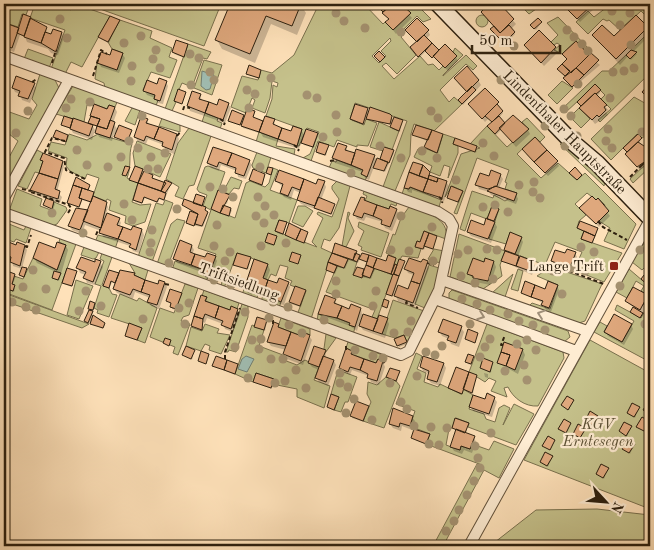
<svg xmlns="http://www.w3.org/2000/svg" width="654" height="550" font-family="'Old Standard TT',serif">
<rect width="100%" height="100%" fill="#fee1b9"/>
<filter id="stains"><feTurbulence type="fractalNoise" baseFrequency=".004" numOctaves="4"/><feColorMatrix values="0 0 0 0 .2 0 0 0 0 .09 0 0 0 0 .02 0 0 0 .5 -.17"/></filter>
<radialGradient id="worn" r=".72"><stop offset=".6" stop-color="#630" stop-opacity="0"/><stop offset="1" stop-color="#630" stop-opacity=".3"/></radialGradient>
<path fill="#c5c18b" stroke="#79704d" fill-rule="evenodd" d="M4 4H30L26 15 22 14 18 27 9 24 7 29 4 28Z
M35 4H59L71 10 75 4 110 16 82 67 71 62 65 74 51 69 65 30 30 18Z
M86 4H221L204 46Z
M319 4H357L361 7 364 4 383 24 385 22 393 30 410 14 404 7 407 4H416L431 19 423 22 417 16 403 30 405 32 401 37 416 55 397 74 386 63 382 66 394 79 420 56 428 65 433 64 439 70 443 66 445 68 455 48 463 55 443 75V76L466 55 477 66 473 70 466 64 440 90 449 102 454 97 462 104 434 131 414 124 411 134 410 155 395 191 383 187 407 121 355 103 350 119 364 125 366 119 377 123 368 146 357 145V147L337 140 334 147 318 141 311 161 303 158 310 154 319 132 307 128 299 146H297L302 129 266 116 272 99 273 85 277 87 278 83 272 81 270 98 265 113 252 108 255 100 252 98 246 113 231 107 242 76 258 80 261 70 272 73 294 55ZM390 38 391 41 381 51 386 56 379 63 372 56Z
M519 4H543L529 14Z
M611 4 625 6 627 4H643L642 6 650 11V20L641 11 620 30 609 20 607 21 603 19 588 34 576 22 588 11 594 17Z
M476 21a6 6 0 1 1 12 0a6 6 0 1 1-12 0Z
M558 17 591 51 589 54 576 41 562 54 554 50 560 45 557 43 554 45 551 42 558 35 547 23Z
M120 20 152 31 150 38 172 48 169 57 177 60 170 78 151 72 143 90 155 95 154 99 158 100 156 106 105 88 104 83 95 79 97 63 117 69 123 53 112 49 108 42Z
M650 31V73L600 122 598 120 611 109 601 99 605 95 595 85 565 113 562 109 602 71H609L626 55 630 59 636 52 631 50Z
M188 44 211 52 207 59 203 58 192 87 182 83 174 101 176 102 172 111 165 109Z
M28 49 53 58 49 68 24 59Z
M204 60 222 65 212 95 194 88Z
M40 74 54 78 59 88 4 191V159L7 161 18 141 4 130V110L29 119 37 105 32 99Z
M562 81 573 88 557 104 548 95Z
M73 86 117 102 115 107 109 105 107 109 94 104 87 105 84 122 56 114Z
M634 97 650 106V133L642 138 637 134 611 160 591 139Z
M132 108 140 110 135 125 125 121Z
M579 108 590 119 581 128 570 117Z
M205 113 218 118 217 121 222 123 220 129 202 122Z
M162 118 180 125V132L159 126Z
M527 118 545 137 540 142 535 137 517 154 541 178 558 163 577 180 585 173 636 224 624 249 604 241 610 228 599 221 605 205 598 198 596 200 587 193 575 204 586 215 579 221 577 228 584 231 581 239 622 253 604 282 574 270 582 252 555 242 545 265 515 254 521 237 510 233 506 244 489 239 499 209 492 206 487 219 471 213 465 231 460 229 472 191 493 198 494 195 505 201 517 193 505 189 507 183 505 182 509 170 477 158 457 214 454 213 463 191 452 186 445 197 461 154 480 148 470 144 487 126 507 147 528 129 522 122Z
M379 122 399 131 392 150 385 147 383 151 370 147Z
M189 128 211 136 194 185 189 186 183 199 175 196 179 187 166 179 178 143Z
M259 132 278 139 276 146 295 149 294 155 256 142Z
M69 134 87 140 98 134 132 144C128 156 132 166 127 178L138 183 132 202 140 205 151 204 145 222 133 226 125 223 126 216 109 210 111 201 107 199 106 201 93 196 99 178 87 174 85 179 70 171 66 166 67 158 48 151 51 142 65 145Z
M443 134 455 138 453 144 458 146V153L448 178 450 167 444 165 440 176 430 172 432 166 414 157 418 149 422 147 437 153Z
M137 141 171 154 160 177 135 166 133 153Z
M560 144H566L605 180 604 186Z
M37 150 43 153 41 159 43 161 39 173 35 172 27 189 18 186Z
M257 152 271 157 266 173 253 168 252 165Z
M337 160 363 170 361 174 367 176 365 181 329 168 332 161 336 162Z
M650 160V167L633 183 630 179Z
M208 166 225 172 212 209 235 218 246 183 250 181 265 187 269 183 273 168 278 170 270 190 297 200 289 223 279 220 275 231 317 247 312 242 323 218 317 214 318 212 332 217 339 199 332 189V186L337 181 350 186 339 228 330 241 324 239 321 248 332 253 311 319 297 315 306 291 290 285 292 281 285 278 288 267 280 265 276 276 271 274 268 280 263 278 268 264 237 253 224 288 221 287 224 270 218 268 216 274 210 272 216 254 198 248 211 210 203 206 207 195 199 192 197 189 205 167Z
M231 177 242 181 239 189 234 188 229 194 223 192Z
M410 187 441 200 439 207 402 194 404 188 409 189Z
M17 189 42 199 40 206 51 210 54 202 66 207 67 210 57 224 52 226 9 211Z
M364 191 397 203 396 206 391 204 389 209 365 201 367 196 363 194Z
M165 200 173 203 152 262 138 257 156 203 163 205Z
M298 206H305L313 211 303 227 292 222Z
M409 207C424 212 450 217 446 239L424 231 420 242 417 241 415 246 421 249 418 258 402 256 397 265 394 264 396 258 386 253 393 234 395 235 401 218Z
M348 212 350 213 348 218 354 231 346 247 342 246Z
M177 219 185 221 167 268 157 264 171 224Z
M4 222 24 230 26 226 31 228 26 243 16 239 14 242 5 239 4 243Z
M359 222 389 233 381 257 361 250 362 247 358 245 364 231 358 227Z
M459 234 505 251 500 265 502 276 483 289 450 277Z
M98 235 118 240 115 249 95 242Z
M60 238 76 244 52 310 4 292V288L13 291 12 284 14 276 23 279 33 258 57 270 66 245 59 242Z
M650 239V262L642 270 632 262 641 246Z
M84 247 99 252 96 258 93 259 81 255Z
M434 249 444 251 441 263 437 262 436 264 428 259Z
M102 253 112 257 102 285 109 288 112 294 117 295 109 317 97 313 98 310 94 308 101 286 95 284 104 261 100 259Z
M348 259 357 262 353 275 370 277 375 268 393 275 377 319 372 317 375 310 326 292 337 266 344 268Z
M175 261 204 270 203 275 208 277 206 282 172 270Z
M129 263 148 270 145 280 134 275 135 273Z
M429 265 439 268 434 290 425 308 415 304Z
M552 267 602 284 585 321 579 323 529 306 532 303 550 309 558 285 537 276 543 272 549 273Z
M518 269 523 271 518 291 511 289Z
M629 269 650 287V362L594 332 600 322 607 326 604 332 622 342 634 321 615 310 617 305 641 318 647 307 643 304 648 295 641 291 644 286 636 281 627 298 616 292Z
M513 274 505 297 492 293Z
M76 280 93 286 79 319 67 315Z
M185 284 198 288 189 315 183 317 181 321 190 324 178 355 173 353 175 347 150 337 160 308 174 313Z
M251 287 258 290 257 300 242 295 244 289 249 291Z
M204 290 239 303 237 309 230 310 205 301 207 297 202 296Z
M452 290 568 331 570 337 564 342 449 300V293Z
M4 293 89 324 82 328 4 301Z
M264 293 281 302 279 308 261 301Z
M120 294 137 301 139 298 157 308 145 343 137 340 142 328 111 318Z
M393 300 424 311 407 342 404 335 395 338 382 334Z
M242 304 248 306V317L236 352 229 350 228 352H226Z
M323 313 350 323 349 325 355 327 353 335 317 322 318 314 322 315Z
M281 318 310 329V335L305 333 304 337 278 327Z
M205 324 219 329 217 333 230 335 221 354 209 350 210 346 205 344 201 351 186 346 191 327 202 331Z
M487 324 563 352 564 358 538 406C525 407 513 398 508 387L504 388 507 397 491 391 496 381 489 378 485 382 469 372Z
M252 325 264 330 259 346 283 355 281 359 297 365 305 360 319 367 314 380 330 386 324 408 297 397V389L272 384 274 379 256 373 253 382 235 374Z
M326 334 336 338 323 356Z
M590 340 650 373V509L524 460Z
M348 342 385 356 383 361 378 359 376 363 351 354 352 351 346 348Z
M416 353 422 356 417 369 426 373 424 382 438 387 440 384 461 394 463 389 473 395 469 409 484 414 486 419 495 422 499 408 504 405 510 408 503 425 514 404 534 414 516 445 468 427 469 423 456 418 452 428 449 429 446 445 460 450 461 446 470 449 472 444 489 450 494 441 514 449 499 478 484 470 443 546H433L477 464 482 465 426 444 430 434 410 426 415 411 396 404Z
M338 370 357 377 348 402H345L341 412 334 410 339 397 331 394Z
M386 377 396 381 400 386 384 428 363 421 371 402 367 394 368 382 377 385Z
M597 509 650 515V546H490L536 510Z"/>
<path fill="#a0bdb2" stroke="#727e71" d="M202 71 214 75 210 89 206 90 201 86Z
M246 356 254 359 247 372 238 369 242 359Z"/>
<path fill="#0003" fill-rule="evenodd" d="M232 4H300L306 13 297 35 271 24 255 63 222 49 217 40Z
M366 4H400L412 18 396 34 387 22 389 20 385 13 378 6 372 11Z
M491 4H498L516 24 511 29 515 34 505 44 493 31 494 27 482 13Z
M563 4H594L596 7 580 22Z
M31 20 46 28 47 34 62 33 64 37 58 55 51 53 48 49 27 42 25 37 20 35 14 52 7 49 4 44V29H18Z
M119 21 109 43 101 39 100 37Z
M541 23 536 30 533 27Z
M647 28 650 35 633 52 637 54 631 60 628 56 620 65 593 35 614 38Z
M407 30 428 31 430 35 426 39 439 52 456 57 458 61 448 71 435 57 433 58 426 51 420 57 412 49 417 43Z
M539 31 558 52 544 66 525 45Z
M188 45 185 58 174 54 173 52Z
M122 54 125 58 119 73 101 67 99 62Z
M563 54 589 56 600 65 574 87 560 70 568 60Z
M261 71 259 79 247 74Z
M478 80 481 85 463 105 460 102 467 93 458 83Z
M166 82 168 86 163 104 158 103 155 98 147 95 144 90Z
M34 84 36 88 30 103 22 100 20 94 15 92 13 88Z
M595 86 600 93 597 96 608 110 606 112 608 115 595 124 579 104Z
M485 89 500 107 503 113 499 118 504 123 528 130 530 134 516 147 501 130 496 135 490 128 493 123 489 118 485 122 470 104Z
M200 95 202 101 218 107 228 104 231 108 225 123 190 111 188 106Z
M115 108 117 112 113 123 118 130 131 131 129 141 114 134 112 141 99 137 97 132 98 127 92 125 95 130 92 140 73 133 71 129 62 125 64 118 89 124 92 116Z
M367 109 370 113 402 121 400 132 392 129V125L369 120 366 117 364 125 352 121 351 119Z
M254 112 253 118 264 123 274 120 275 127 292 133 301 130 305 136 317 134 314 148 304 145 302 141 299 149 263 137 260 131 259 133 243 128 241 125 229 120 243 116 245 119Z
M147 120 149 125 177 135 179 139 174 154 166 151 164 145 148 139 146 144 138 141 135 137Z
M4 134 9 137 4 142 6 145 4 151Z
M414 135H443L438 154 427 149 429 142Z
M641 139 639 144 650 152V164L640 170 629 159 625 150Z
M454 144 476 147 477 149 476 153Z
M328 146 326 156 318 154 317 152Z
M346 147 348 152 374 156 377 161H381L393 151 394 153 385 172 374 167 369 180 365 178 363 172 335 163 333 158Z
M214 148 249 161 252 165 246 179 238 177 237 171 221 165 219 171 211 168 208 163Z
M526 154 557 162 559 166 548 176Z
M42 159 62 162 64 166 57 192 62 197 60 203 53 201 55 204 53 210 44 205 47 199 34 194 31 190 35 186 44 163Z
M414 163 425 167 430 176 446 182 449 186 444 201 412 190V193L408 192 405 187Z
M136 167 153 176V179L171 184 164 201 159 199 158 203 145 198 142 204 135 202 139 184 131 180Z
M280 172 317 185 324 182 326 187 321 200 334 205 332 215 301 204 298 200 300 193 294 190 291 200 284 197 281 193 283 187 276 181Z
M265 175 262 186 250 180Z
M500 175 503 179 499 188 516 194 518 199 516 204 491 195 489 192 479 189 477 184Z
M77 179 83 181 81 188 83 189 85 184 89 186V191L94 194 93 198 106 203 108 207 106 214 119 219 121 223 119 227 132 232 142 230 144 235 139 253 133 251 130 246 103 237 101 231 85 225 82 234 72 230 70 226 77 207 69 203ZM82 200 92 203 89 211 79 210Z
M462 192 459 203 448 198Z
M229 196 227 204 225 203 224 206 232 210 229 217 214 211 213 209Z
M204 198 202 208 208 214 203 227 189 225 194 204Z
M364 199 366 202 390 211 396 210 399 214 392 231 385 228 383 222 366 217 364 221 357 219 355 215Z
M580 208 607 212 610 216 599 227Z
M498 210 495 223 497 227 491 243 471 236 468 232 484 226Z
M286 223 283 235 277 233 276 231Z
M578 228 597 229 593 243 582 238 585 232Z
M307 233 305 244 286 235Z
M276 237 274 246 267 244 266 242Z
M436 237 433 250 425 247 424 250 416 246Z
M521 238 523 242 518 257 533 262 535 266 532 275 503 261 505 250Z
M6 243 17 246H25L27 250 22 268 27 271 24 278 20 275 22 269 13 266 12 260 4 256Z
M336 245 356 252 360 258 358 263 349 260 345 269 338 267 335 274 327 270Z
M66 246 68 250 59 281 53 278 56 272 37 263 34 258Z
M192 246 194 250 192 254 205 259 215 257 217 261 210 280 206 279 204 273 177 263 174 259Z
M575 253 577 257 572 272 555 265 552 261Z
M238 254 251 258 248 270 236 266Z
M361 259 387 263 395 259V266L398 267 404 262 393 297 387 293 394 276 375 269 371 279 356 276 357 268 365 271 368 263Z
M486 260 494 262 496 267 490 285 476 282 469 274 485 263Z
M255 261 268 265 270 270 266 281 278 285 288 283 290 287 284 305 279 304 276 299 253 291 252 295 248 293 245 289Z
M100 262 103 267 95 285 87 283 85 278 86 275 80 273 78 268Z
M426 263 429 268 415 307 398 301 396 296 408 290 414 275 408 273 406 269Z
M219 269 225 273 222 280 216 277Z
M8 272 16 276 12 286 15 288 14 292 4 288Z
M76 272 72 287 64 284 63 282Z
M135 274 137 278 158 286 165 283 167 287 159 309 151 306 149 302 150 298 135 292 133 299 117 293 114 289 116 284 112 282 109 289 104 285 119 275Z
M557 286 559 290 551 312 545 309 543 303 522 293 546 290Z
M305 291 301 307 291 304 290 302Z
M181 294 177 310 172 309V304L167 301Z
M647 296 650 301 641 318 633 314 634 308 626 301Z
M206 298 208 303 231 312 237 310 240 314 233 332 225 329 223 324 207 318 205 323 203 322 202 331 193 327Z
M335 300 337 305 350 310 361 309 362 315 378 321 387 319 389 324 385 338 363 330 359 324 357 331 350 326 326 317 325 319 322 318 319 314Z
M91 303 95 306 92 316 100 319 105 325 103 329 86 321Z
M267 321 265 331 256 326Z
M278 325 281 330 304 338 309 336 312 340 303 365 287 359 284 354 286 350 271 346 268 342Z
M631 325 633 329 624 345 608 336 606 332Z
M461 328 464 332 459 347 451 344 449 339 442 336 440 332Z
M141 329 138 341 126 336Z
M403 336 407 344 399 347 396 339Z
M505 344 523 350 525 355 518 374 498 363Z
M194 351 192 360 184 355Z
M325 351 326 358 334 361 336 365 328 386 319 382 317 378 319 370 312 367 309 363Z
M351 352 354 356 377 365 383 362 385 367 379 385 371 382 369 376 352 370 350 375 343 372 340 368Z
M473 357 472 365 468 364 467 362Z
M424 358 444 364 446 368 440 386 431 383 428 379 430 374 423 371 421 367Z
M492 363 491 373 481 368Z
M237 365 235 375 214 366Z
M399 372 397 382 387 377Z
M484 373 488 374V378L485 377Z
M476 376 473 394 464 390 462 395 449 388Z
M273 380 272 389 254 382Z
M338 398 335 411 329 408 328 407Z
M494 398 497 402 492 417 473 411 471 407Z
M573 401 569 410 562 405Z
M368 407 364 422 352 418V416Z
M639 408 635 418 628 413Z
M412 417 415 421 412 430 402 426 401 431 393 428 390 424Z
M597 417 593 426 586 421Z
M643 419 650 424 645 432 638 427Z
M468 424 466 434 474 437 476 442 472 453 464 450 462 454 454 451 451 446 457 430 454 428Z
M631 427 627 437 620 431Z
M429 435 427 445 412 438Z
M634 445 630 454 623 449Z
M552 457 548 467 542 463Z
M608 469 604 479 597 474Z"/>
<path fill="#dfa87d" stroke="#2d200f" d="M230 4H301L292 26 266 16 250 54 215 40Z
M379 4H392L383 12 377 6Z
M392 4H401L411 13 393 30 385 22 389 19 382 13Z
M489 4H500L514 19 500 33 481 12Z
M562 4H593L577 19Z
M23 14 31 17 24 36 17 33Z
M636 15 648 27 616 59 592 35 602 25 614 36Z
M110 16 120 20 108 42 98 37Z
M30 18 47 27 41 43 24 37Z
M417 18 429 30 417 42 405 30Z
M538 18 542 22 534 29 530 25Z
M8 24 19 28 12 48 4 45V28L7 29Z
M509 25 515 32 504 43 490 29 494 26 500 33Z
M53 29 62 32 56 52 41 43 45 32 51 34Z
M539 30 556 47 541 63 524 45Z
M424 35 432 43 418 57 410 47Z
M176 40 188 44 184 57 172 52Z
M576 41 589 55 571 73 562 64 567 59 562 54Z
M432 43 439 50 432 58 425 51Z
M445 44 457 56 445 68 433 56Z
M112 49 123 53 117 70 97 63 101 52 110 55Z
M631 50 637 52 630 59 626 55Z
M379 51 385 57 380 62 374 56Z
M591 53 599 60 584 75 576 68Z
M562 64 570 71 565 76 557 69Z
M249 65 261 70 259 78 246 74Z
M467 66 479 80 467 92 454 78Z
M576 68 584 75 572 87 563 78Z
M16 76 35 83 28 99 18 96 20 91 12 88Z
M159 78 167 81 160 101 154 99 155 95 143 91 147 80 157 84Z
M650 83V99H649L642 92Z
M595 84 601 90 596 94 595 93 581 106 577 102Z
M472 86 476 90 462 104 458 100Z
M485 88 499 102 482 119 468 104Z
M178 89 186 92 182 104 174 101Z
M192 91 201 94 199 99 209 102 205 113 187 106Z
M595 93 607 105 604 107 606 110 599 117 597 115 592 120 579 108Z
M219 99 229 103 223 120 205 113 209 102 217 105Z
M94 104 107 109 109 105 115 107 107 129 97 126 100 119 90 116Z
M355 104 368 108 363 124 350 119Z
M497 104 503 111 492 122 485 116Z
M370 107 390 114 392 116 390 124 366 119Z
M247 109 255 111 253 117 263 121 259 132 241 126Z
M232 110 244 115 240 125 228 121Z
M513 115 529 129 513 143 499 128Z
M64 116 73 119 70 128 61 125Z
M91 116 100 119 97 126 88 123Z
M141 116 148 119 146 123 159 127 154 139 146 136 144 141 134 137Z
M265 116 275 119 273 124 282 128 278 139 259 132Z
M499 116 505 123 495 134 487 126Z
M394 117 403 120 399 131 390 127Z
M73 118 93 125 89 136 70 129Z
M110 120 115 122 110 138 95 133 97 126 107 129Z
M119 125 132 130 127 142 114 137Z
M416 125 432 130 428 140 412 135Z
M293 126 302 129 297 146 278 139 282 128 291 131Z
M159 127 177 134 172 150 162 146 163 142 154 139Z
M306 129 318 133 313 147 301 143Z
M56 130 68 135 66 142 53 137Z
M432 130 443 134 437 153 424 147Z
M4 132 9 134 4 140Z
M638 134 642 138 627 152 623 148Z
M535 137 547 150 534 162 522 149Z
M455 138 477 146 475 152 453 144Z
M319 142 329 145 325 155 316 152Z
M638 142 650 150 648 156 650 158 637 167 625 154Z
M338 143 347 146 345 150 355 153 351 165 332 158Z
M213 147 232 153 227 165 219 162 217 167 207 163Z
M384 147 394 150 389 163 380 159Z
M356 149 375 155 367 177 361 174 363 170 351 165Z
M547 150 558 161 545 173 534 162Z
M43 153 63 161 58 179 39 173 43 161 40 160Z
M232 153 250 160 244 176 235 173 236 168 227 165Z
M377 158 388 162 384 171 373 168Z
M413 162 423 165 419 176 409 172Z
M423 165 430 172 428 179 419 176Z
M125 166 130 167 126 176 122 175Z
M135 166 143 169 138 183 129 180Z
M268 167 273 168 271 175 266 173Z
M575 167 582 175 577 180 569 173Z
M253 169 265 174 262 185 249 180Z
M279 170 304 179 300 190 292 187 288 196 280 193 283 184 275 181Z
M491 170 501 174 497 186 488 189 475 185 480 173 489 176Z
M144 171 153 175 152 178 166 183 161 191 138 183Z
M409 172 428 179 423 192 410 187 409 189 404 188Z
M39 173 58 179 55 189 60 191 58 199 30 190Z
M429 175 438 178 437 182 428 179Z
M76 177 90 185 88 190 73 185Z
M438 178 447 181 442 198 423 192 428 179 437 182Z
M304 179 316 184 318 179 325 181 315 206 297 200Z
M165 180 172 183 165 193 161 191Z
M138 183 166 193 164 200 159 198 157 202 144 197 142 203 133 200Z
M73 185 82 188 79 198 82 199 79 207 67 203Z
M451 186 463 191 458 202 447 198Z
M495 186 517 193 514 201 487 191Z
M82 188 94 192 91 202 79 198Z
M218 190 230 195 220 213 211 209Z
M196 194 205 197 202 206 193 203Z
M93 196 107 202 101 228 83 221Z
M592 196 596 200 598 198 609 211 596 224 579 208Z
M318 197 335 204 331 214 314 208Z
M361 197 365 198 364 200 377 205 373 216 364 213 362 218 353 215Z
M46 198 54 201 52 209 43 205Z
M184 199 206 207 205 210 208 212 202 226 195 224 198 214 182 205Z
M223 205 231 208 229 216 220 213Z
M377 205 389 209 390 206 397 209 390 227 381 224 382 220 373 216Z
M492 206 499 209 494 221 487 219Z
M76 208 88 210 80 230 68 226Z
M190 211 198 214 194 226 186 223Z
M107 213 120 218 117 225 123 227 118 239 99 233Z
M486 218 495 222 488 239 467 232 471 220 484 225Z
M279 220 287 222 283 234 275 231Z
M580 221 598 228 595 236 577 228Z
M289 223 301 229 296 240 285 235Z
M133 226 142 229 136 250 129 247 131 244 118 239 123 227 131 230Z
M301 229 308 232 304 243 296 240Z
M424 231 429 233 423 249 415 247 417 241 420 242Z
M584 231 595 236 592 243 581 239Z
M510 232 522 237 515 254 504 250Z
M268 233 277 236 274 245 265 242Z
M429 233 437 236 433 249 424 246Z
M180 240 192 245 190 252 195 254 191 265 173 259Z
M6 241 16 245 17 242 25 245 20 266 10 262 11 257 4 255Z
M39 242 55 248 57 242 66 245 57 270 33 258Z
M335 243 357 251 353 260 332 253Z
M567 249 576 252 570 268 551 261 555 250 565 253Z
M505 251 519 256 516 266 501 261Z
M292 252 301 255 298 264 289 261Z
M207 253 216 256 208 277 203 275 204 270 191 265 195 254 205 257Z
M237 253 251 257 247 269 233 265Z
M332 253 348 259 344 268 328 262Z
M355 253 360 255 357 262 353 260Z
M362 253 369 255 367 262 359 259Z
M369 255 377 258 373 268 366 265Z
M388 255 396 258 391 274 373 268 377 258 386 261Z
M520 256 533 261 530 271 516 266Z
M81 257 95 262V259L101 261 93 282 83 278 86 272 76 268Z
M409 258 421 262 423 259 428 261 420 284 411 281 414 273 404 269Z
M473 258 484 262 485 258 494 261 488 281 473 278V276L467 274Z
M254 259 268 264 263 278 268 280 264 292 251 287 249 291 244 289Z
M399 259 405 261 399 276 394 274Z
M328 262 337 266 334 273 326 270Z
M395 264 397 265 393 275 391 274Z
M650 264V276L645 270Z
M366 265 374 268 370 278 362 275Z
M22 267 27 268 24 277 19 275Z
M357 267 364 269 362 278 353 275Z
M67 268 77 271 72 286 62 283Z
M218 268 224 270 221 279 215 277Z
M109 270 119 273 115 283 111 281 109 288 103 286Z
M120 270 135 273 134 275 145 280 141 292 133 289 130 295 113 289Z
M7 271 15 274 12 284 15 285 13 291 4 288Z
M54 271 61 273 58 280 52 278Z
M393 274 399 276 392 296 386 294Z
M644 275 650 280V287L641 279Z
M279 278 289 282 281 302 275 299 276 296 264 292 268 280 277 283Z
M145 280 158 284 159 280 165 282 157 305 147 302 150 295 141 292Z
M411 281 420 284 413 303 394 296 398 285 408 289Z
M525 281 535 285 531 297 521 293Z
M548 281 558 285 549 308 541 305 543 301 531 297 535 285 545 289Z
M295 286 306 290 300 306 289 302Z
M633 287 648 295 640 310 625 301Z
M170 289 182 293 176 309 170 307 171 303 166 301Z
M201 295 207 297 205 301 219 306 215 318 205 314 203 319 194 316Z
M325 295 336 299 334 303 342 306 337 318 318 314Z
M384 299 389 301 387 308 382 306Z
M90 301 95 303 93 310 88 309Z
M351 304 361 308 355 327 349 325 350 323 337 318 342 306 349 309Z
M219 306 230 310 231 306 238 309 231 329 221 325 223 321 215 318Z
M633 307 643 313 640 318 630 312Z
M89 310 93 311 88 323 84 321Z
M363 314 378 319 373 331 359 326Z
M614 314 632 324 622 342 604 332Z
M93 315 105 323 103 328 90 324Z
M379 315 388 318 382 334 373 331Z
M194 316 203 319 202 330 191 326Z
M257 317 267 320 264 330 254 327Z
M443 319 462 326 456 343 447 340 449 336 438 332Z
M274 322 279 324 278 327 291 332 286 346 267 342Z
M129 323 142 328 137 340 125 336Z
M468 329 478 333 475 343 465 339Z
M291 332 304 337 305 333 310 335 301 361 283 354Z
M404 335 407 342 397 346 394 339Z
M165 338 171 340 169 346 163 343Z
M504 342 523 349 515 370 506 366 510 355 501 352Z
M186 346 195 350 191 359 182 355Z
M314 346 326 350 319 367 308 363Z
M346 348 352 351 351 354 364 359 360 370 350 367 348 372 339 368Z
M201 351 209 354 206 364 198 361Z
M501 352 510 355 506 366 497 363Z
M468 354 474 356 471 364 465 362Z
M216 356 227 360 224 370 212 366Z
M323 356 334 360 326 382 315 378Z
M423 356 444 363 437 382 427 379 429 371 420 367Z
M483 358 493 362 490 372 480 368Z
M364 359 376 363 378 359 383 361 377 381 367 378 368 374 360 370Z
M227 360 238 364 235 374 224 370Z
M456 367 469 372 462 394 448 388Z
M390 368 400 371 396 381 386 377Z
M469 372 477 375 472 393 463 389Z
M256 373 274 379 271 388 253 382Z
M487 393 495 397 489 414 469 407 473 395 485 399Z
M331 394 339 397 334 410 327 407Z
M567 396 574 400 568 410 561 405Z
M649 400 650 401V414L643 410Z
M356 401 369 406 363 421 350 416Z
M632 403 640 407 634 417 627 413Z
M393 408 413 416 410 426 400 423 399 427 389 424Z
M590 411 598 416 592 425 585 421Z
M642 417 649 421 644 431 636 427Z
M455 418 469 423 465 433 452 428Z
M564 419 571 423 566 433 558 429Z
M624 422 632 426 626 436 619 431Z
M578 424 586 428 580 438 573 434Z
M414 429 430 434 426 444 411 438Z
M456 429 475 436 470 449 461 446 460 450 450 447Z
M548 436 555 440 550 450 542 446Z
M627 439 635 444 629 453 622 449Z
M545 452 553 456 547 466 540 462Z
M601 464 609 468 603 478 596 474Z"/>
<g fill="none" stroke-linecap="round" stroke-linejoin="round">
<defs>
<path id="street" d="M4 56 438 212 449 219 453 226 439 290 409 351 401 355 4 213
M4 198 69 80
M442 280 587 331
M435 299 576 351
M469 546 650 220"/>
<path id="secondary" d="M438 4 571 141 597 163 650 218"/>
</defs>
<use href="#street" stroke="#61503a" stroke-width="12"/>
<use href="#secondary" stroke="#2d200f" stroke-width="18"/>
<path stroke="#2d200f" stroke-width="2" stroke-dasharray="4 2.5" stroke-linecap="butt" d="M52 63 56 50
M93 76 101 50 107 54
M32 82 37 79
M183 110 184 107 190 108
M220 119 225 122 224 125
M177 136 181 131
M65 141 52 138 45 152 64 158 66 170 85 179
M294 145 299 149 298 151
M330 161 336 160
M642 165 650 158
M630 177 642 165 641 163
M22 189 31 191
M31 192 69 205 71 208 68 213
M439 197 443 200 442 203
M598 221 603 227 627 240
M96 235 98 230H100
M25 246 27 247 31 235
M427 263 434 265
M560 265 559 267 604 284
M165 284 171 285
M407 301 406 303 418 308
M273 320V324
M503 345H501L505 335
M346 350V346
M225 359V352L240 308
M383 363 386 360"/>
<use href="#street" stroke="#feecd2" stroke-width="10"/>
<use href="#secondary" stroke="#feecd2" stroke-width="15"/>
</g>
<g fill="#a49170">
<circle cx="612" cy="11" r="4.5"/>
<circle cx="336" cy="13" r="4.5"/>
<circle cx="630" cy="13" r="4.5"/>
<circle cx="60" cy="19" r="4.5"/>
<circle cx="344" cy="21" r="4.5"/>
<circle cx="620" cy="25" r="4.5"/>
<circle cx="365" cy="28" r="4.5"/>
<circle cx="567" cy="30" r="4.5"/>
<circle cx="401" cy="32" r="4.5"/>
<circle cx="141" cy="36" r="4.5"/>
<circle cx="574" cy="37" r="4.5"/>
<circle cx="67" cy="38" r="4.5"/>
<circle cx="124" cy="43" r="4.5"/>
<circle cx="582" cy="44" r="4.5"/>
<circle cx="631" cy="45" r="4.5"/>
<circle cx="514" cy="46" r="4.5"/>
<circle cx="156" cy="50" r="4.5"/>
<circle cx="588" cy="51" r="4.5"/>
<circle cx="190" cy="54" r="4.5"/>
<circle cx="199" cy="58" r="4.5"/>
<circle cx="153" cy="59" r="4.5"/>
<circle cx="132" cy="66" r="4.5"/>
<circle cx="160" cy="68" r="4.5"/>
<circle cx="634" cy="68" r="4.5"/>
<circle cx="624" cy="71" r="4.5"/>
<circle cx="210" cy="72" r="4.5"/>
<circle cx="613" cy="72" r="4.5"/>
<circle cx="271" cy="78" r="4.5"/>
<circle cx="214" cy="80" r="4.5"/>
<circle cx="501" cy="80" r="4.5"/>
<circle cx="131" cy="81" r="4.5"/>
<circle cx="578" cy="84" r="4.5"/>
<circle cx="191" cy="85" r="4.5"/>
<circle cx="247" cy="90" r="4.5"/>
<circle cx="255" cy="94" r="4.5"/>
<circle cx="307" cy="95" r="4.5"/>
<circle cx="317" cy="98" r="4.5"/>
<circle cx="610" cy="98" r="4.5"/>
<circle cx="71" cy="99" r="4.5"/>
<circle cx="90" cy="102" r="4.5"/>
<circle cx="66" cy="108" r="4.5"/>
<circle cx="249" cy="108" r="4.5"/>
<circle cx="564" cy="109" r="4.5"/>
<circle cx="28" cy="111" r="4.5"/>
<circle cx="431" cy="111" r="4.5"/>
<circle cx="336" cy="115" r="4.5"/>
<circle cx="142" cy="116" r="4.5"/>
<circle cx="571" cy="116" r="4.5"/>
<circle cx="438" cy="118" r="4.5"/>
<circle cx="545" cy="126" r="4.5"/>
<circle cx="608" cy="129" r="4.5"/>
<circle cx="337" cy="132" r="4.5"/>
<circle cx="642" cy="132" r="4.5"/>
<circle cx="16" cy="133" r="4.5"/>
<circle cx="577" cy="136" r="4.5"/>
<circle cx="323" cy="137" r="4.5"/>
<circle cx="129" cy="141" r="4.5"/>
<circle cx="606" cy="141" r="4.5"/>
<circle cx="483" cy="143" r="4.5"/>
<circle cx="380" cy="146" r="4.5"/>
<circle cx="565" cy="146" r="4.5"/>
<circle cx="138" cy="148" r="4.5"/>
<circle cx="612" cy="148" r="4.5"/>
<circle cx="77" cy="150" r="4.5"/>
<circle cx="422" cy="151" r="4.5"/>
<circle cx="165" cy="153" r="4.5"/>
<circle cx="494" cy="156" r="4.5"/>
<circle cx="121" cy="157" r="4.5"/>
<circle cx="151" cy="157" r="4.5"/>
<circle cx="401" cy="158" r="4.5"/>
<circle cx="437" cy="158" r="4.5"/>
<circle cx="87" cy="165" r="4.5"/>
<circle cx="108" cy="167" r="4.5"/>
<circle cx="260" cy="167" r="4.5"/>
<circle cx="148" cy="169" r="4.5"/>
<circle cx="158" cy="169" r="4.5"/>
<circle cx="351" cy="173" r="4.5"/>
<circle cx="456" cy="180" r="4.5"/>
<circle cx="534" cy="182" r="4.5"/>
<circle cx="519" cy="185" r="4.5"/>
<circle cx="210" cy="187" r="4.5"/>
<circle cx="223" cy="189" r="4.5"/>
<circle cx="533" cy="192" r="4.5"/>
<circle cx="233" cy="197" r="4.5"/>
<circle cx="258" cy="197" r="4.5"/>
<circle cx="540" cy="198" r="4.5"/>
<circle cx="124" cy="204" r="4.5"/>
<circle cx="495" cy="205" r="4.5"/>
<circle cx="265" cy="206" r="4.5"/>
<circle cx="483" cy="207" r="4.5"/>
<circle cx="177" cy="209" r="4.5"/>
<circle cx="508" cy="212" r="4.5"/>
<circle cx="52" cy="213" r="4.5"/>
<circle cx="274" cy="215" r="4.5"/>
<circle cx="256" cy="216" r="4.5"/>
<circle cx="401" cy="216" r="4.5"/>
<circle cx="132" cy="220" r="4.5"/>
<circle cx="264" cy="223" r="4.5"/>
<circle cx="217" cy="225" r="4.5"/>
<circle cx="432" cy="227" r="4.5"/>
<circle cx="152" cy="230" r="4.5"/>
<circle cx="83" cy="233" r="4.5"/>
<circle cx="151" cy="243" r="4.5"/>
<circle cx="286" cy="243" r="4.5"/>
<circle cx="214" cy="246" r="4.5"/>
<circle cx="261" cy="246" r="4.5"/>
<circle cx="581" cy="247" r="4.5"/>
<circle cx="487" cy="249" r="4.5"/>
<circle cx="391" cy="250" r="4.5"/>
<circle cx="468" cy="250" r="4.5"/>
<circle cx="497" cy="250" r="4.5"/>
<circle cx="640" cy="250" r="4.5"/>
<circle cx="409" cy="251" r="4.5"/>
<circle cx="150" cy="252" r="4.5"/>
<circle cx="230" cy="252" r="4.5"/>
<circle cx="594" cy="252" r="4.5"/>
<circle cx="458" cy="254" r="4.5"/>
<circle cx="225" cy="261" r="4.5"/>
<circle cx="433" cy="261" r="4.5"/>
<circle cx="169" cy="263" r="4.5"/>
<circle cx="572" cy="268" r="4.5"/>
<circle cx="33" cy="270" r="4.5"/>
<circle cx="553" cy="271" r="4.5"/>
<circle cx="585" cy="271" r="4.5"/>
<circle cx="461" cy="276" r="4.5"/>
<circle cx="493" cy="279" r="4.5"/>
<circle cx="214" cy="280" r="4.5"/>
<circle cx="336" cy="281" r="4.5"/>
<circle cx="475" cy="283" r="4.5"/>
<circle cx="231" cy="285" r="4.5"/>
<circle cx="620" cy="286" r="4.5"/>
<circle cx="23" cy="287" r="4.5"/>
<circle cx="46" cy="289" r="4.5"/>
<circle cx="86" cy="291" r="4.5"/>
<circle cx="376" cy="291" r="4.5"/>
<circle cx="336" cy="294" r="4.5"/>
<circle cx="562" cy="294" r="4.5"/>
<circle cx="462" cy="299" r="4.5"/>
<circle cx="12" cy="302" r="4.5"/>
<circle cx="273" cy="302" r="4.5"/>
<circle cx="189" cy="303" r="4.5"/>
<circle cx="477" cy="304" r="4.5"/>
<circle cx="101" cy="306" r="4.5"/>
<circle cx="373" cy="306" r="4.5"/>
<circle cx="26" cy="307" r="4.5"/>
<circle cx="288" cy="307" r="4.5"/>
<circle cx="179" cy="308" r="4.5"/>
<circle cx="36" cy="310" r="4.5"/>
<circle cx="490" cy="310" r="4.5"/>
<circle cx="79" cy="311" r="4.5"/>
<circle cx="245" cy="312" r="4.5"/>
<circle cx="508" cy="314" r="4.5"/>
<circle cx="269" cy="318" r="4.5"/>
<circle cx="143" cy="319" r="4.5"/>
<circle cx="324" cy="320" r="4.5"/>
<circle cx="411" cy="321" r="4.5"/>
<circle cx="519" cy="321" r="4.5"/>
<circle cx="185" cy="324" r="4.5"/>
<circle cx="470" cy="324" r="4.5"/>
<circle cx="645" cy="324" r="4.5"/>
<circle cx="289" cy="325" r="4.5"/>
<circle cx="533" cy="325" r="4.5"/>
<circle cx="545" cy="330" r="4.5"/>
<circle cx="408" cy="332" r="4.5"/>
<circle cx="302" cy="333" r="4.5"/>
<circle cx="394" cy="333" r="4.5"/>
<circle cx="261" cy="339" r="4.5"/>
<circle cx="490" cy="339" r="4.5"/>
<circle cx="252" cy="340" r="4.5"/>
<circle cx="527" cy="340" r="4.5"/>
<circle cx="517" cy="344" r="4.5"/>
<circle cx="442" cy="346" r="4.5"/>
<circle cx="235" cy="347" r="4.5"/>
<circle cx="485" cy="347" r="4.5"/>
<circle cx="259" cy="349" r="4.5"/>
<circle cx="355" cy="350" r="4.5"/>
<circle cx="536" cy="350" r="4.5"/>
<circle cx="426" cy="352" r="4.5"/>
<circle cx="435" cy="355" r="4.5"/>
<circle cx="373" cy="356" r="4.5"/>
<circle cx="480" cy="357" r="4.5"/>
<circle cx="383" cy="358" r="4.5"/>
<circle cx="271" cy="359" r="4.5"/>
<circle cx="283" cy="359" r="4.5"/>
<circle cx="524" cy="365" r="4.5"/>
<circle cx="296" cy="370" r="4.5"/>
<circle cx="505" cy="371" r="4.5"/>
<circle cx="340" cy="373" r="4.5"/>
<circle cx="417" cy="376" r="4.5"/>
<circle cx="248" cy="378" r="4.5"/>
<circle cx="527" cy="380" r="4.5"/>
<circle cx="285" cy="381" r="4.5"/>
<circle cx="275" cy="383" r="4.5"/>
<circle cx="340" cy="383" r="4.5"/>
<circle cx="390" cy="383" r="4.5"/>
<circle cx="348" cy="387" r="4.5"/>
<circle cx="306" cy="388" r="4.5"/>
<circle cx="354" cy="399" r="4.5"/>
<circle cx="401" cy="402" r="4.5"/>
<circle cx="407" cy="409" r="4.5"/>
<circle cx="346" cy="413" r="4.5"/>
<circle cx="372" cy="420" r="4.5"/>
<circle cx="414" cy="426" r="4.5"/>
<circle cx="431" cy="427" r="4.5"/>
<circle cx="447" cy="428" r="4.5"/>
<circle cx="491" cy="433" r="4.5"/>
<circle cx="429" cy="444" r="4.5"/>
<circle cx="439" cy="445" r="4.5"/>
<circle cx="475" cy="446" r="4.5"/>
<circle cx="478" cy="458" r="4.5"/>
<circle cx="480" cy="468" r="4.5"/>
<circle cx="474" cy="481" r="4.5"/>
<circle cx="467" cy="495" r="4.5"/>
<circle cx="459" cy="510" r="4.5"/>
<circle cx="454" cy="521" r="4.5"/>
<circle cx="446" cy="531" r="4.5"/>
</g>
<defs><path id="oneway-chevron" d="M-2-3.5L2.5 0L-2 3.5" fill="none" stroke-width="1.6" stroke-linecap="round" stroke-linejoin="round" transform="scale(1.25)"/></defs>
<g stroke="#a0907a">
<use href="#oneway-chevron" transform="translate(541 314) rotate(-161)"/>
<use href="#oneway-chevron" transform="translate(481 316) rotate(20)"/>
</g>
<rect fill="#8f2418" stroke="#feecd2" stroke-width="2" x="609" y="261" width="10" height="10" rx="2.5"/>
<g text-anchor="middle" stroke-width="4.5" stroke-linejoin="round" paint-order="stroke">
<g font-size="15" fill="#2d200f" stroke="#feecd2">
<text transform="translate(565 132) rotate(45)" y="5">Lindenthaler Hauptstraße</text>
<text transform="translate(239 281) rotate(20)" y="5">Triftsiedlung</text>
</g>
<g font-size="15" fill="#2d200f" stroke="#feecd2" text-anchor="end">
<text x="604" y="271">Lange Trift</text>
</g>
<g font-size="15" font-style="italic" fill="#5b5034" stroke="#feecd2">
<text x="598" y="429">KGV<tspan x="598" dy="17">Erntesegen</tspan></text>
</g>
</g>
<rect width="654" height="550" fill="none" stroke="#fee1b9" stroke-width="20"/>
<rect x="5" y="5" width="644" height="540" fill="none" stroke="#2d200f" stroke-width="2.5"/>
<rect x="10" y="10" width="634" height="530" fill="none" stroke="#2d200f"/>
<g transform="translate(606 502) rotate(116)" stroke="#feecd2" stroke-width="4" paint-order="stroke">
<path d="M0-4L9 19L0 12L-9 19Z" fill="#2d200f"/>
<text y="-8" font-size="14" font-weight="bold" text-anchor="middle" fill="#2d200f">N</text>
</g>
<path d="M472 45v8h88v-8" fill="none" stroke="#2d200f" stroke-width="2.5"/>
<text x="479" y="45" font-size="15" fill="#2d200f" stroke="#feecd2" stroke-width="4" paint-order="stroke">50 m</text>
<rect width="100%" height="100%" filter="url(#stains)"/>
<rect width="100%" height="100%" fill="url(#worn)"/>
</svg>
